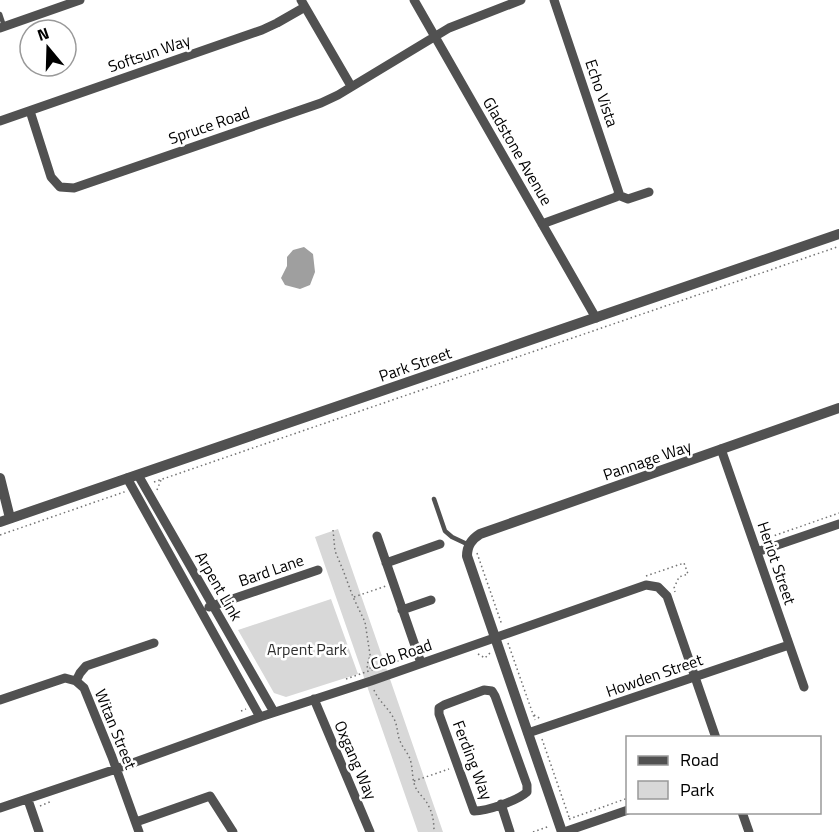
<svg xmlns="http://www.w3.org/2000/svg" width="839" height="832" font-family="'Titillium Web',sans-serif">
<rect width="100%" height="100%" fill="#fff"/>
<path fill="#d8d8d8" d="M338 529 443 832H418L315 537Z
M331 599 358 674 286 697 274 693 238 630Z"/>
<path fill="#9f9f9f" d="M304 247 313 254 315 272 310 285 300 289 285 285 281 278 287 266V257L293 250Z"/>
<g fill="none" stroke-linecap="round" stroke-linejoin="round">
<path stroke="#737373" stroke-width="1.5" stroke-dasharray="1.5 3" stroke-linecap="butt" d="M154 482 837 247
M157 490 161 480
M333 530 335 551 343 570 353 597 365 622 371 661 370 669
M0 535 124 492 125 494
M762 540 839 513
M477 553 502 625
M646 576 684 563 688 574 679 577 674 588 675 592
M354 597 386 586
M508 643 535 720
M478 654 485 658 491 652
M368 672 367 665 370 656
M346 679 409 657
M374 690C379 702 390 709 395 721 398 728 397 736 401 743 404 750 410 755 411 763 413 771 412 779 415 786 418 794 425 798 428 805 433 813 434 823 434 832
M241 711 246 709
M534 715 541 719
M542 739 570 820
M414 781 449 769
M40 806 52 801
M569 819 628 798
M533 832 550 826"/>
<path stroke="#515151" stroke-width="4.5" d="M0 14 4 26
M434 499 445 531 452 537 469 545"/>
<path stroke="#515151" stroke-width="9" d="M301 0 351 86
M414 0 596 318
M0 28 80 0
M30 111 51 177 60 187 74 188 321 103 338 95 449 28 521 0
M0 121 262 30 277 23 305 7
M618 195 628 199 649 192
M542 224 616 197 619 193 554 0
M721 449 804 687
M138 475 274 712
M127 478 260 717
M377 536 421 663
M757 552 839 524
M386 563 440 544
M209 607 318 570
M402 610 431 600
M76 681 80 673 86 666 154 643
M484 690 492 691 495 696 527 785V792C517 801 487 811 474 811L439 714V708L444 705Z
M314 699 370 832
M0 700 65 678 76 681 84 688 112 757 139 832
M528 733 789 645
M28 800 39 832
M501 804 510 832
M0 808 116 769 260 717 371 681 646 585 658 587 667 596 716 738
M742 812 749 832
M136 822 210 796 233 832
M564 832 628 810"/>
<path stroke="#515151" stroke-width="10" d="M0 478 10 518
M0 522 839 234
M562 832 467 556C467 545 472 539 480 534L839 408"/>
</g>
<g text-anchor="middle" stroke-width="5" stroke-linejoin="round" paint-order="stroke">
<g font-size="16" fill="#000" stroke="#fff">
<text transform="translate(149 53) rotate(-19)" y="6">Softsun Way</text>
<text transform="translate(602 93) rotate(71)" y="6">Echo Vista</text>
<text transform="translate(209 125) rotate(-19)" y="6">Spruce Road</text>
<text transform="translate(518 151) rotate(60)" y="6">Gladstone Avenue</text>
<text transform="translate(415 364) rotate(-19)" y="6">Park Street</text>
<text transform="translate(647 460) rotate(-19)" y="6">Pannage Way</text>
<text transform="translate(777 563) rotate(71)" y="6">Heriot Street</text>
<text transform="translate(271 570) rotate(-19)" y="6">Bard Lane</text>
<text transform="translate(219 586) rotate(60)" y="6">Arpent Link</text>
<text transform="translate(401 654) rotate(-19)" y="6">Cob Road</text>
<text transform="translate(654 675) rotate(-19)" y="6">Howden Street</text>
<text transform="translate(116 729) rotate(68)" y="6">Witan Street</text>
<text transform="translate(356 760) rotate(67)" y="6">Oxgang Way</text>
<text transform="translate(473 760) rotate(69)" y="6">Ferding Way</text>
</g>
<g font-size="16" fill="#2f2f2f" stroke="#fff">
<text x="307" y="655">Arpent Park</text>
</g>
</g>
<rect x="626" y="736" width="195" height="78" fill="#ffffff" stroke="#999999" stroke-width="1.5"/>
<rect x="638" y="756" width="30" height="9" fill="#515151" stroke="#999999" stroke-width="1.5"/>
<text x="680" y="766" font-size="18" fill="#000000">Road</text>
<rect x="638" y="781" width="30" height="18" fill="#d8d8d8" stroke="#999999" stroke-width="1.5"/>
<text x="680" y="796" font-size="18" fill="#000000">Park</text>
<g transform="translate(48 48) rotate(341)"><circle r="28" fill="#ffffff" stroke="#999999" stroke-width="1.5"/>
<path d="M0-4.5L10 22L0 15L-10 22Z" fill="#000000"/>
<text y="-9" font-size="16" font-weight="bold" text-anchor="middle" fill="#000000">N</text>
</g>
</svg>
